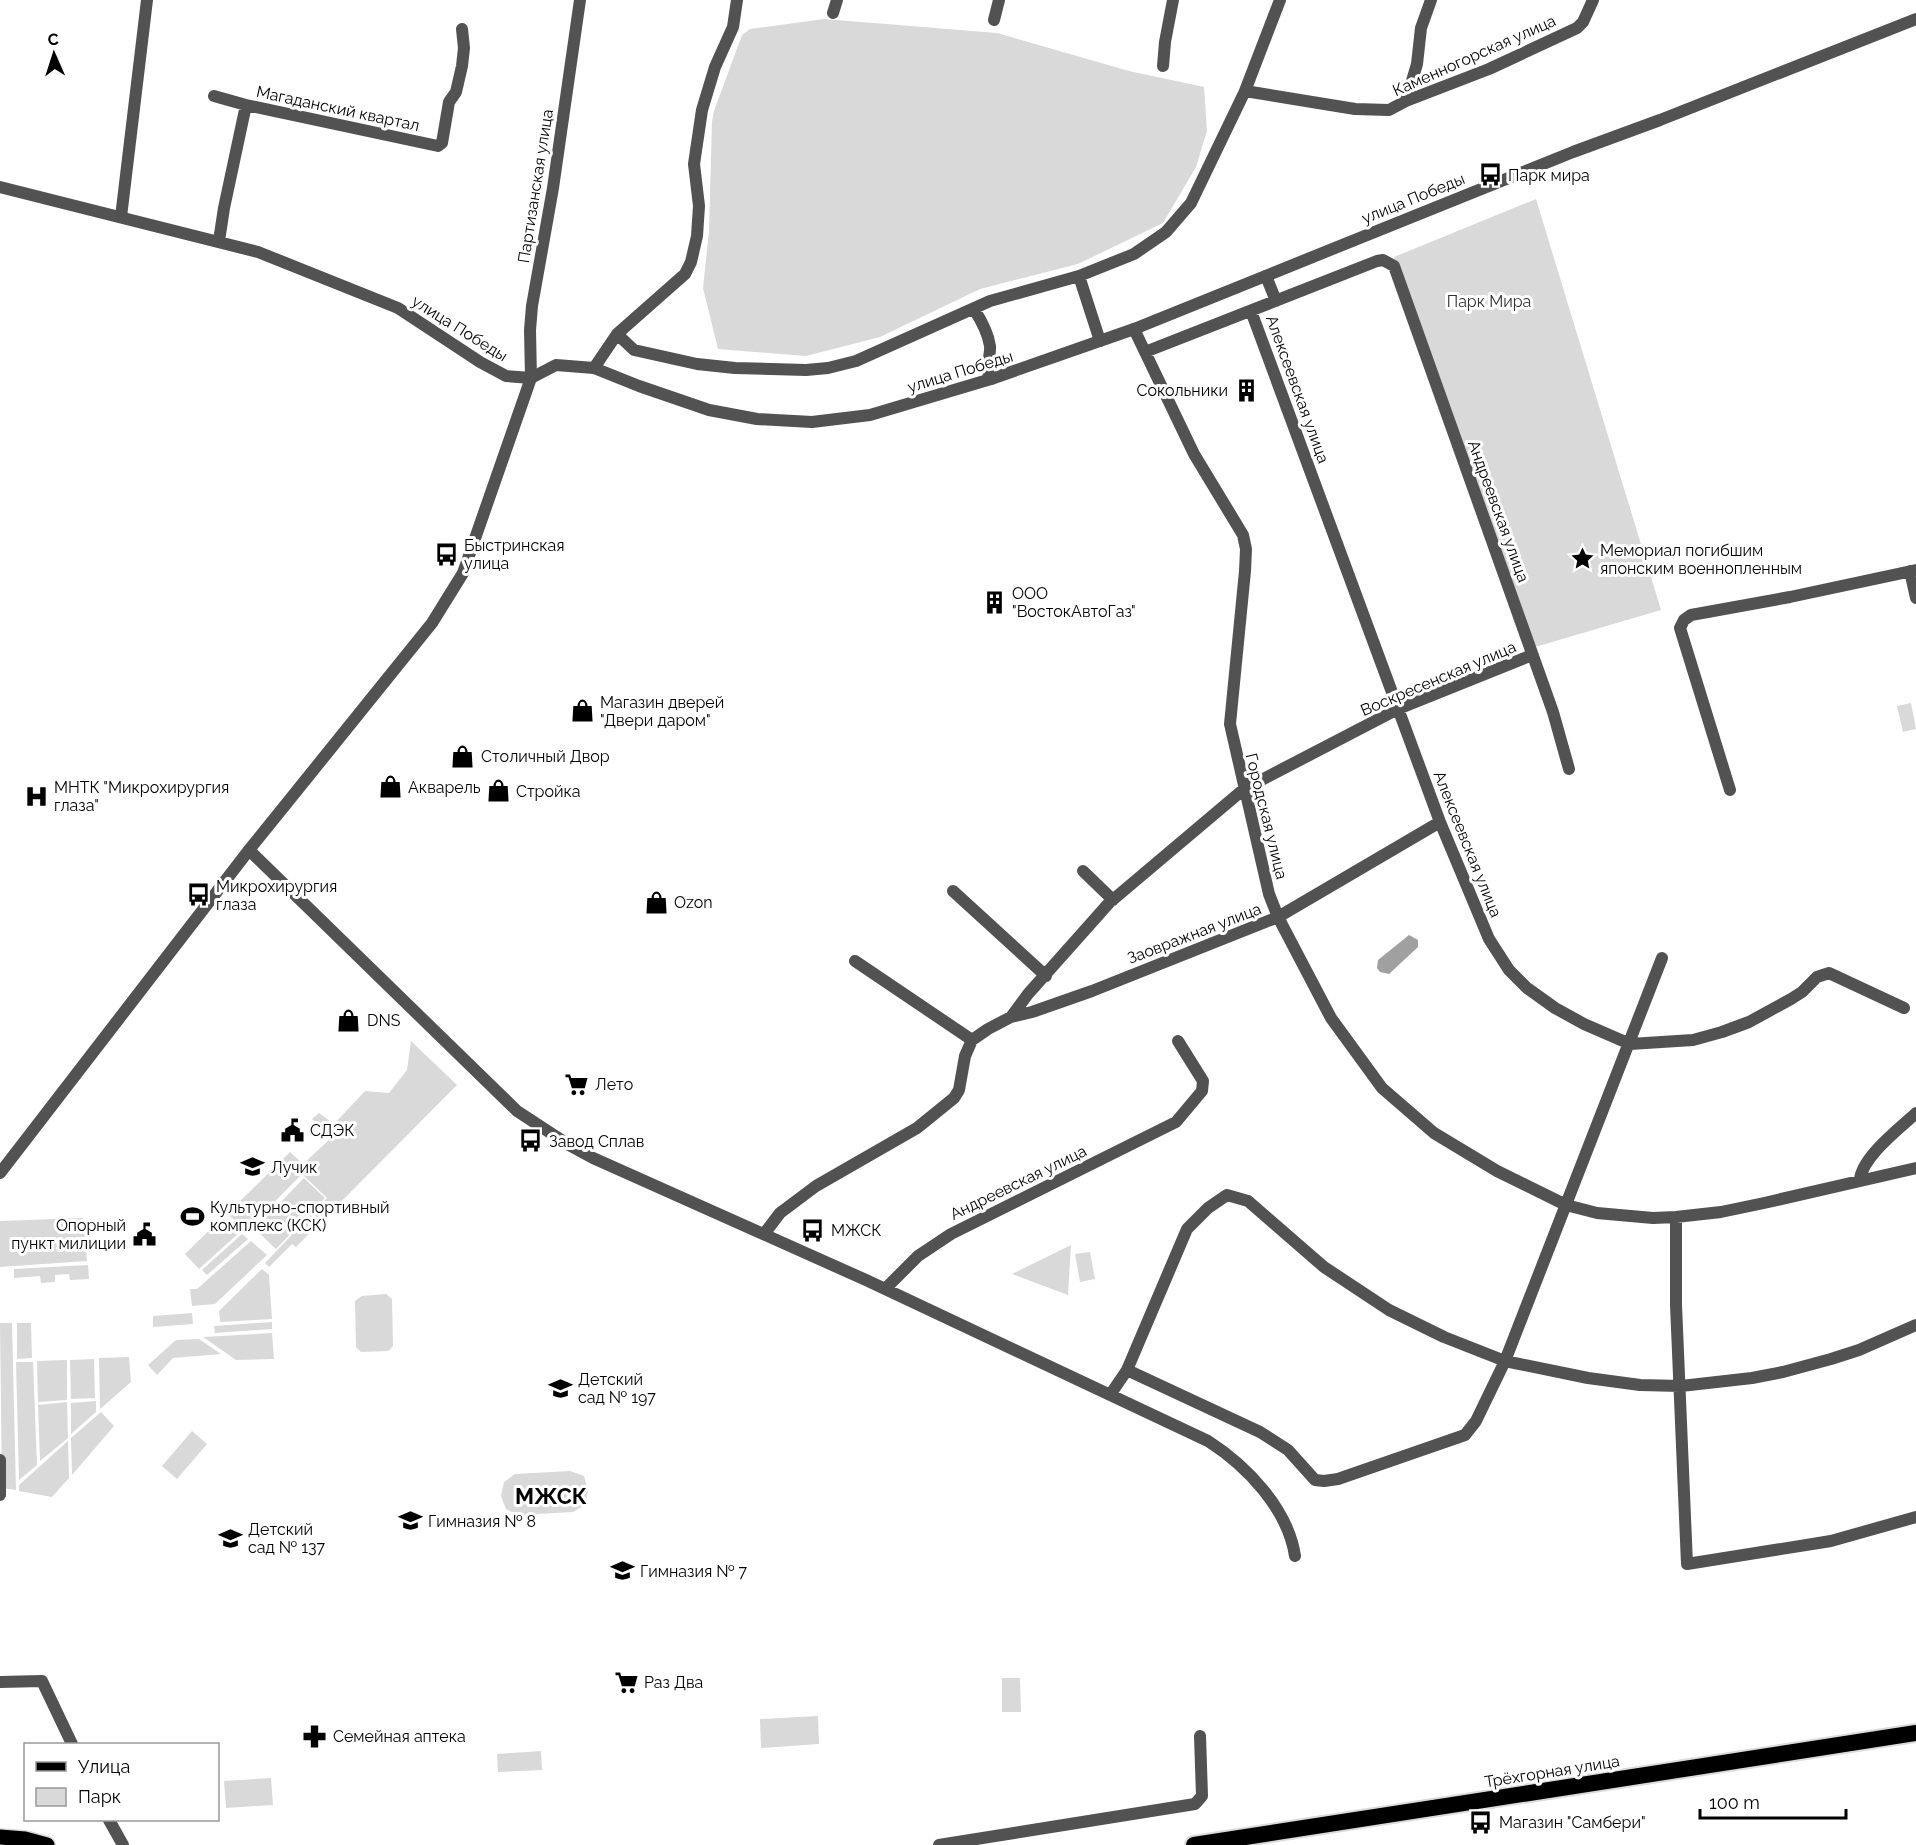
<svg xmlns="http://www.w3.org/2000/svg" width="1916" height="1845" font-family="Raleway,sans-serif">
<rect width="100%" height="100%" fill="#fff"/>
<path fill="#d9d9d9" d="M824 19 997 33 1129 71 1204 87 1207 131 1196 167 1163 223 1078 264 980 289 880 337 806 356 718 349 703 288 709 231 712 122 714 111 742 35 750 29Z
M1536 199 1661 610 1535 647 1394 257Z
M1911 703 1916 729 1903 732 1897 706Z
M411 1041 457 1085 296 1247 292 1244 269 1267 265 1263 327 1198 302 1174 247 1230 227 1214 290 1152 303 1164 330 1139 312 1119 319 1113 334 1124 365 1091 389 1093 407 1070Z
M304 1178 325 1198 276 1249 255 1229Z
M223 1217 240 1232 199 1269 185 1254Z
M83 1218 87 1261 0 1267V1221Z
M242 1234 248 1239 207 1275 202 1270Z
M251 1241 267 1255 215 1304 192 1306 190 1289H197Z
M1071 1245 1068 1295 1012 1274Z
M1090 1252 1095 1279 1080 1282 1075 1254Z
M88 1265 89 1279 70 1280 69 1274 55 1275V1282L41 1283 40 1276 14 1278V1269Z
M262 1269 269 1275 272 1319 220 1322 219 1311Z
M386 1294 392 1299 393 1346 388 1351 361 1352 356 1347 355 1301 362 1296Z
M192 1313 193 1324 153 1327V1316Z
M272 1322V1329L215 1333 214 1326Z
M0 1323H12L16 1490 2 1488Z
M17 1323H31L32 1358 17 1359Z
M272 1333 274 1359 236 1360 203 1337Z
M199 1339 221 1354 173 1358 157 1375 148 1365 176 1340Z
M129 1357 131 1382 100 1409 99 1358Z
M94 1359 95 1398 71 1399 70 1360Z
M67 1360V1400L38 1402 37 1361Z
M16 1362H33L37 1465 19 1480Z
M96 1401V1412L71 1434V1403Z
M67 1402 68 1438 40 1461 38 1405Z
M101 1412 114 1426 72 1475 71 1438Z
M192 1431 207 1444 177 1479 162 1466Z
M68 1441 69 1478 52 1497 19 1491V1485Z
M570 1471 584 1476 588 1491 585 1505 573 1512 517 1515 506 1509 501 1496 504 1482 515 1474Z
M1002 1678H1020L1021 1712H1002Z
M818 1716 819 1744 761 1748 760 1719Z
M541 1751 542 1770 498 1772 497 1754Z
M271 1778 273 1805 226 1808 224 1781Z"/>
<path fill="#a0a0a0" d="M1409 935 1418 940V947L1389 974 1380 972 1377 968 1378 960Z"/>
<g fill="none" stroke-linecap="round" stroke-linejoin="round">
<defs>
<path id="primary" d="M0 1837 25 1839 47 1845"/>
<path id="trunk" d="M1194 1845 1916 1733"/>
</defs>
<use href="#primary" stroke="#dbdbdb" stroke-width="18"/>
<use href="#trunk" stroke="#dbdbdb" stroke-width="20"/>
<path stroke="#525252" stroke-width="12" d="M833 13 837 0
M994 20 999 0
M1163 66 1165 42 1173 0
M1245 91 1355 109 1389 110 1406 101 1489 69 1577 28 1583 22 1593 0
M214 96 246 105
M1406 101 1417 64 1421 28 1431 0
M0 187 258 252 398 308 480 362 506 376 531 378 530 330 532 306 553 188 580 0
M121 217 147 0
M219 241 224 208 246 105 438 146 442 143 449 102 456 92 462 66 464 48 462 29
M1079 276 1100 341
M1266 276 1276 301
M974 309C981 320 988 332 990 346 991 358 984 367 991 379
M1251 311 1440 822 1489 939 1509 970 1527 988 1555 1008 1584 1024 1630 1044 1693 1040 1722 1032 1749 1022 1791 999 1802 992 1817 977 1829 973 1904 1008
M1134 329 1194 454 1243 535 1246 549 1245 571 1230 724 1269 894 1278 917 1331 1018 1382 1088 1434 1133 1497 1171 1566 1205 1597 1213 1653 1218 1676 1217 1721 1212 1764 1203 1916 1168
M617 334 634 350 697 364 735 368 806 370 828 368 856 361 990 301 1079 276 1134 254 1166 232 1191 203 1245 91 1280 0
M1145 352 1377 261 1383 260 1394 266 1553 712 1569 769
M594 368 617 334 685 274 691 262 697 236 699 206 694 164 702 110 715 67 733 27 737 0
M1910 571 1916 598
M1730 790 1680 628 1684 620 1691 615 1790 597 1916 570
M249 850 517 1111 569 1145 593 1158 866 1280 1208 1441C1247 1466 1288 1509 1295 1556
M1083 871 1113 900
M953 891 1046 976
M855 961 972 1040
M1011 1017 1028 994 1109 903 1244 789 1398 709 1532 655
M1860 1179C1863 1156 1899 1129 1916 1113
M1676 1217V1305L1687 1564 1831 1541 1916 1517
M764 1234 780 1213 816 1186 917 1128 954 1098 959 1090 965 1056 972 1040 988 1029 1011 1017 1032 1012 1092 991 1278 917 1440 822
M885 1289 918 1256 951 1234 1176 1122 1202 1091 1203 1081 1178 1041
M1127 1370 1260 1432 1288 1450 1315 1480 1324 1481 1338 1479 1465 1435 1476 1421 1505 1361 1662 958
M1110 1395 1127 1370 1187 1229 1208 1208 1227 1195 1248 1201 1324 1267 1389 1310 1444 1337 1505 1361 1588 1378 1640 1385 1681 1386 1752 1378 1783 1372 1831 1359 1859 1350 1916 1325
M0 1460V1495
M0 1682 42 1681 72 1744
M109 1820 123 1845
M939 1845 1195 1804 1202 1796 1200 1736"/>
<path stroke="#525252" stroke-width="12" d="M0 1173 249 850 432 623 463 573 531 378 556 365 594 368 639 386 709 410 757 419 812 422 870 415 991 379 1134 329 1573 152 1660 120 1916 19"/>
<use href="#primary" stroke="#000" stroke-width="15"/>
<use href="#trunk" stroke="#000" stroke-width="16"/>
</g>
<defs>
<symbol id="bus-bare" viewBox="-9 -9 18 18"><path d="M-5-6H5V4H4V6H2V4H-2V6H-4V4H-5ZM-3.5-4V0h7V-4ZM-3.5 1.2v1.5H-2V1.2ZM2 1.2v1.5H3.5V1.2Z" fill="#000" stroke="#fff" stroke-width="2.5" paint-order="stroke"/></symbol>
<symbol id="building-bare" viewBox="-9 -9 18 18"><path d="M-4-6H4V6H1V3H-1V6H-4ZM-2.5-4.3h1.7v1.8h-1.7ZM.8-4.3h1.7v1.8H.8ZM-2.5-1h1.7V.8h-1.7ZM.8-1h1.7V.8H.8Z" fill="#000" stroke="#fff" stroke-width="2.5" paint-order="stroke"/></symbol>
<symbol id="sight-bare" viewBox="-9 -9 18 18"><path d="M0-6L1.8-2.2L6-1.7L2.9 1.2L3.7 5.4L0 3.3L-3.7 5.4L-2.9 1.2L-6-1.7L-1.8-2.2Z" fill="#000" stroke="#fff" stroke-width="2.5" paint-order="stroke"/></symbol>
<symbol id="shop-bare" viewBox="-9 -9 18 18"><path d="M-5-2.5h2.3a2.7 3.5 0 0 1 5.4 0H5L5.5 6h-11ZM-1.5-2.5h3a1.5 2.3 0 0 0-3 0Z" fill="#000" stroke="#fff" stroke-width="2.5" paint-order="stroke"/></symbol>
<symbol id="hospital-bare" viewBox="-9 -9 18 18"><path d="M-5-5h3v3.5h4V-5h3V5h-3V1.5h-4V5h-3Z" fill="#000" stroke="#fff" stroke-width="2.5" paint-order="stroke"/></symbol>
<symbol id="supermarket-bare" viewBox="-9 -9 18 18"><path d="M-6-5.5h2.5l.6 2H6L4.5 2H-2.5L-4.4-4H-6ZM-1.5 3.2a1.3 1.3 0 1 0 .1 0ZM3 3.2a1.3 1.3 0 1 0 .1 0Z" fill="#000" stroke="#fff" stroke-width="2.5" paint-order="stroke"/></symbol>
<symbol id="civic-bare" viewBox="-9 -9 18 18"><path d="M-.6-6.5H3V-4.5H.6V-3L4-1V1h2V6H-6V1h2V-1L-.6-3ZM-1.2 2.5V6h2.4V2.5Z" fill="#000" stroke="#fff" stroke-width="2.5" paint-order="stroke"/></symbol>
<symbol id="school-bare" viewBox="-9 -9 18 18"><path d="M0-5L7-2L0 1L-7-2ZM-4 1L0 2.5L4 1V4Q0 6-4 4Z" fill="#000" stroke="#fff" stroke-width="2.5" paint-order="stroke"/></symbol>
<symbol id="stadium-bare" viewBox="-9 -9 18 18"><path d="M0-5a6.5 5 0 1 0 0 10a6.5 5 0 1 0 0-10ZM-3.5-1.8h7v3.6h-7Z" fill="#000" stroke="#fff" stroke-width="2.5" paint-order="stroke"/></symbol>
<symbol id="pharmacy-bare" viewBox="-9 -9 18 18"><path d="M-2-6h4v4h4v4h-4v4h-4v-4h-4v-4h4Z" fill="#000" stroke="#fff" stroke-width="2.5" paint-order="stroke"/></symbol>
</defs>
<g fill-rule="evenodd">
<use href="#bus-bare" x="1474" y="158" width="33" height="33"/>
<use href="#building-bare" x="1230" y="374" width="33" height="33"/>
<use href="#bus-bare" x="430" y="538" width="33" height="33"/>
<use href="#sight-bare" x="1566" y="542" width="33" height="33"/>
<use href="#building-bare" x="978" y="586" width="33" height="33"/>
<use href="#shop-bare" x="566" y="694" width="33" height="33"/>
<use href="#shop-bare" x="446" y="740" width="33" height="33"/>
<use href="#shop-bare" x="374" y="770" width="33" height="33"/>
<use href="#shop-bare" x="482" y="774" width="33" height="33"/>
<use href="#hospital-bare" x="20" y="780" width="33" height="33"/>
<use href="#bus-bare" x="182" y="878" width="33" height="33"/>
<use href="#shop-bare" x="640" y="886" width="33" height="33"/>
<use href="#shop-bare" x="332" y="1004" width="33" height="33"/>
<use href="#supermarket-bare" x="560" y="1068" width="33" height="33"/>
<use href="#civic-bare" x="276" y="1114" width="33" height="33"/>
<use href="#bus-bare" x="514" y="1124" width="33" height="33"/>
<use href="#school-bare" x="236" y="1150" width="33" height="33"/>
<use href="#stadium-bare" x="176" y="1200" width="33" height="33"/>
<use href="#bus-bare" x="796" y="1214" width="33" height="33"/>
<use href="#civic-bare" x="128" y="1218" width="33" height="33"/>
<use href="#school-bare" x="544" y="1372" width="33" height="33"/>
<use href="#school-bare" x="394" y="1504" width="33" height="33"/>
<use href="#school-bare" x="214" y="1522" width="33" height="33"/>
<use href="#school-bare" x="606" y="1554" width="33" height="33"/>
<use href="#supermarket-bare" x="610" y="1666" width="33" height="33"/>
<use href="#pharmacy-bare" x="298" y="1720" width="33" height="33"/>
<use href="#bus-bare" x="1464" y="1806" width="33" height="33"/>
</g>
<g text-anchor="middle" stroke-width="6" stroke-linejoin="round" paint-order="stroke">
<g font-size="16" fill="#000" stroke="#fff">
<text transform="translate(1474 55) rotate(-24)" y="6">Каменногорская улица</text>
<text transform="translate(338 108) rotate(12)" y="6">Магаданский квартал</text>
<text transform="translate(535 186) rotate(-81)" y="6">Партизанская улица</text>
<text transform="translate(1413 198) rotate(-22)" y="6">улица Победы</text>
<text transform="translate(460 328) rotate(32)" y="6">улица Победы</text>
<text transform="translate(960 371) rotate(-17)" y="6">улица Победы</text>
<text transform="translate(1298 389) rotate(70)" y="6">Алексеевская улица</text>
<text transform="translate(1499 511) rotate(70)" y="6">Андреевская улица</text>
<text transform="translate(1438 678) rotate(-23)" y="6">Воскресенская улица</text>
<text transform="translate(1267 816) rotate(76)" y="6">Городская улица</text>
<text transform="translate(1468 844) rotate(68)" y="6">Алексеевская улица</text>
<text transform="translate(1194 933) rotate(-21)" y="6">Заовражная улица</text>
<text transform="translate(1018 1182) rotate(-26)" y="6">Андреевская улица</text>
<text transform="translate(1552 1771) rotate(-9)" y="6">Трёхгорная улица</text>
</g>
<g font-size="16" fill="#000" stroke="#fff" text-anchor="start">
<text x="1508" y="181">Парк мира</text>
<text x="1228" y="396" text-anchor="end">Сокольники</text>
<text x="464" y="551">Быстринская<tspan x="464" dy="18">улица</tspan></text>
<text x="1600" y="556">Мемориал погибшим<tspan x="1600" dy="18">японским военнопленным</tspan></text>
<text x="1012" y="599">ООО<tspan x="1012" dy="18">"ВостокАвтоГаз"</tspan></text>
<text x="600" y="708">Магазин дверей<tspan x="600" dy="18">"Двери даром"</tspan></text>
<text x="481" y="762">Столичный Двор</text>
<text x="54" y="793">МНТК "Микрохирургия<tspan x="54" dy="18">глаза"</tspan></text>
<text x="408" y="793">Акварель</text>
<text x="516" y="797">Стройка</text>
<text x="216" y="892">Микрохирургия<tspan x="216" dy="18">глаза</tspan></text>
<text x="674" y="908">Ozon</text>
<text x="367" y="1026">DNS</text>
<text x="595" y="1090">Лето</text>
<text x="310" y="1136">СДЭК</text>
<text x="549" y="1147">Завод Сплав</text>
<text x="271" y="1173">Лучик</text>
<text x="210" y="1213">Культурно-спортивный<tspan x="210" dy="18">комплекс (КСК)</tspan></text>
<text x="126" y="1231" text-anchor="end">Опорный<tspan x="126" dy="18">пункт милиции</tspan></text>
<text x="831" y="1236">МЖСК</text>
<text x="578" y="1385">Детский<tspan x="578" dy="18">сад № 197</tspan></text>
<text x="428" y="1527">Гимназия № 8</text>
<text x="248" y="1535">Детский<tspan x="248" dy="18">сад № 137</tspan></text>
<text x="640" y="1577">Гимназия № 7</text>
<text x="644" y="1688">Раз Два</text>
<text x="333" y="1742">Семейная аптека</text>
<text x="1499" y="1828">Магазин "Самбери"</text>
</g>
<g font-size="16" fill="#303030" stroke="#fff">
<text x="1489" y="307">Парк Мира</text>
</g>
<g font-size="22" font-weight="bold" fill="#000" stroke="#fff">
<text x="551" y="1504">МЖСК</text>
</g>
</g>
<rect x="24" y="1743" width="195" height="78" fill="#ffffff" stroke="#999999" stroke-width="1.5"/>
<rect x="36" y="1762" width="30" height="9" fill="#000000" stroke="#999999" stroke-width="1.5"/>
<text x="78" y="1773" font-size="18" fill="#000000">Улица</text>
<rect x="36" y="1788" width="30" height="18" fill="#d9d9d9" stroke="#999999" stroke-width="1.5"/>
<text x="78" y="1803" font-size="18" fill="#000000">Парк</text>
<g transform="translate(54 54) rotate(357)" stroke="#ffffff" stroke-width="4.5" paint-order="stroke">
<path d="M0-4.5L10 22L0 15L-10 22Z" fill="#000000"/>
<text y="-9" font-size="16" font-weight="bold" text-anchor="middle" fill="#000000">С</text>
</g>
<path d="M1700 1809v9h146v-9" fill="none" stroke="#000000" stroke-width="3"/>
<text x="1709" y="1809" font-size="18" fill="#000000" stroke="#ffffff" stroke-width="4.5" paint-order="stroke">100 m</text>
</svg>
